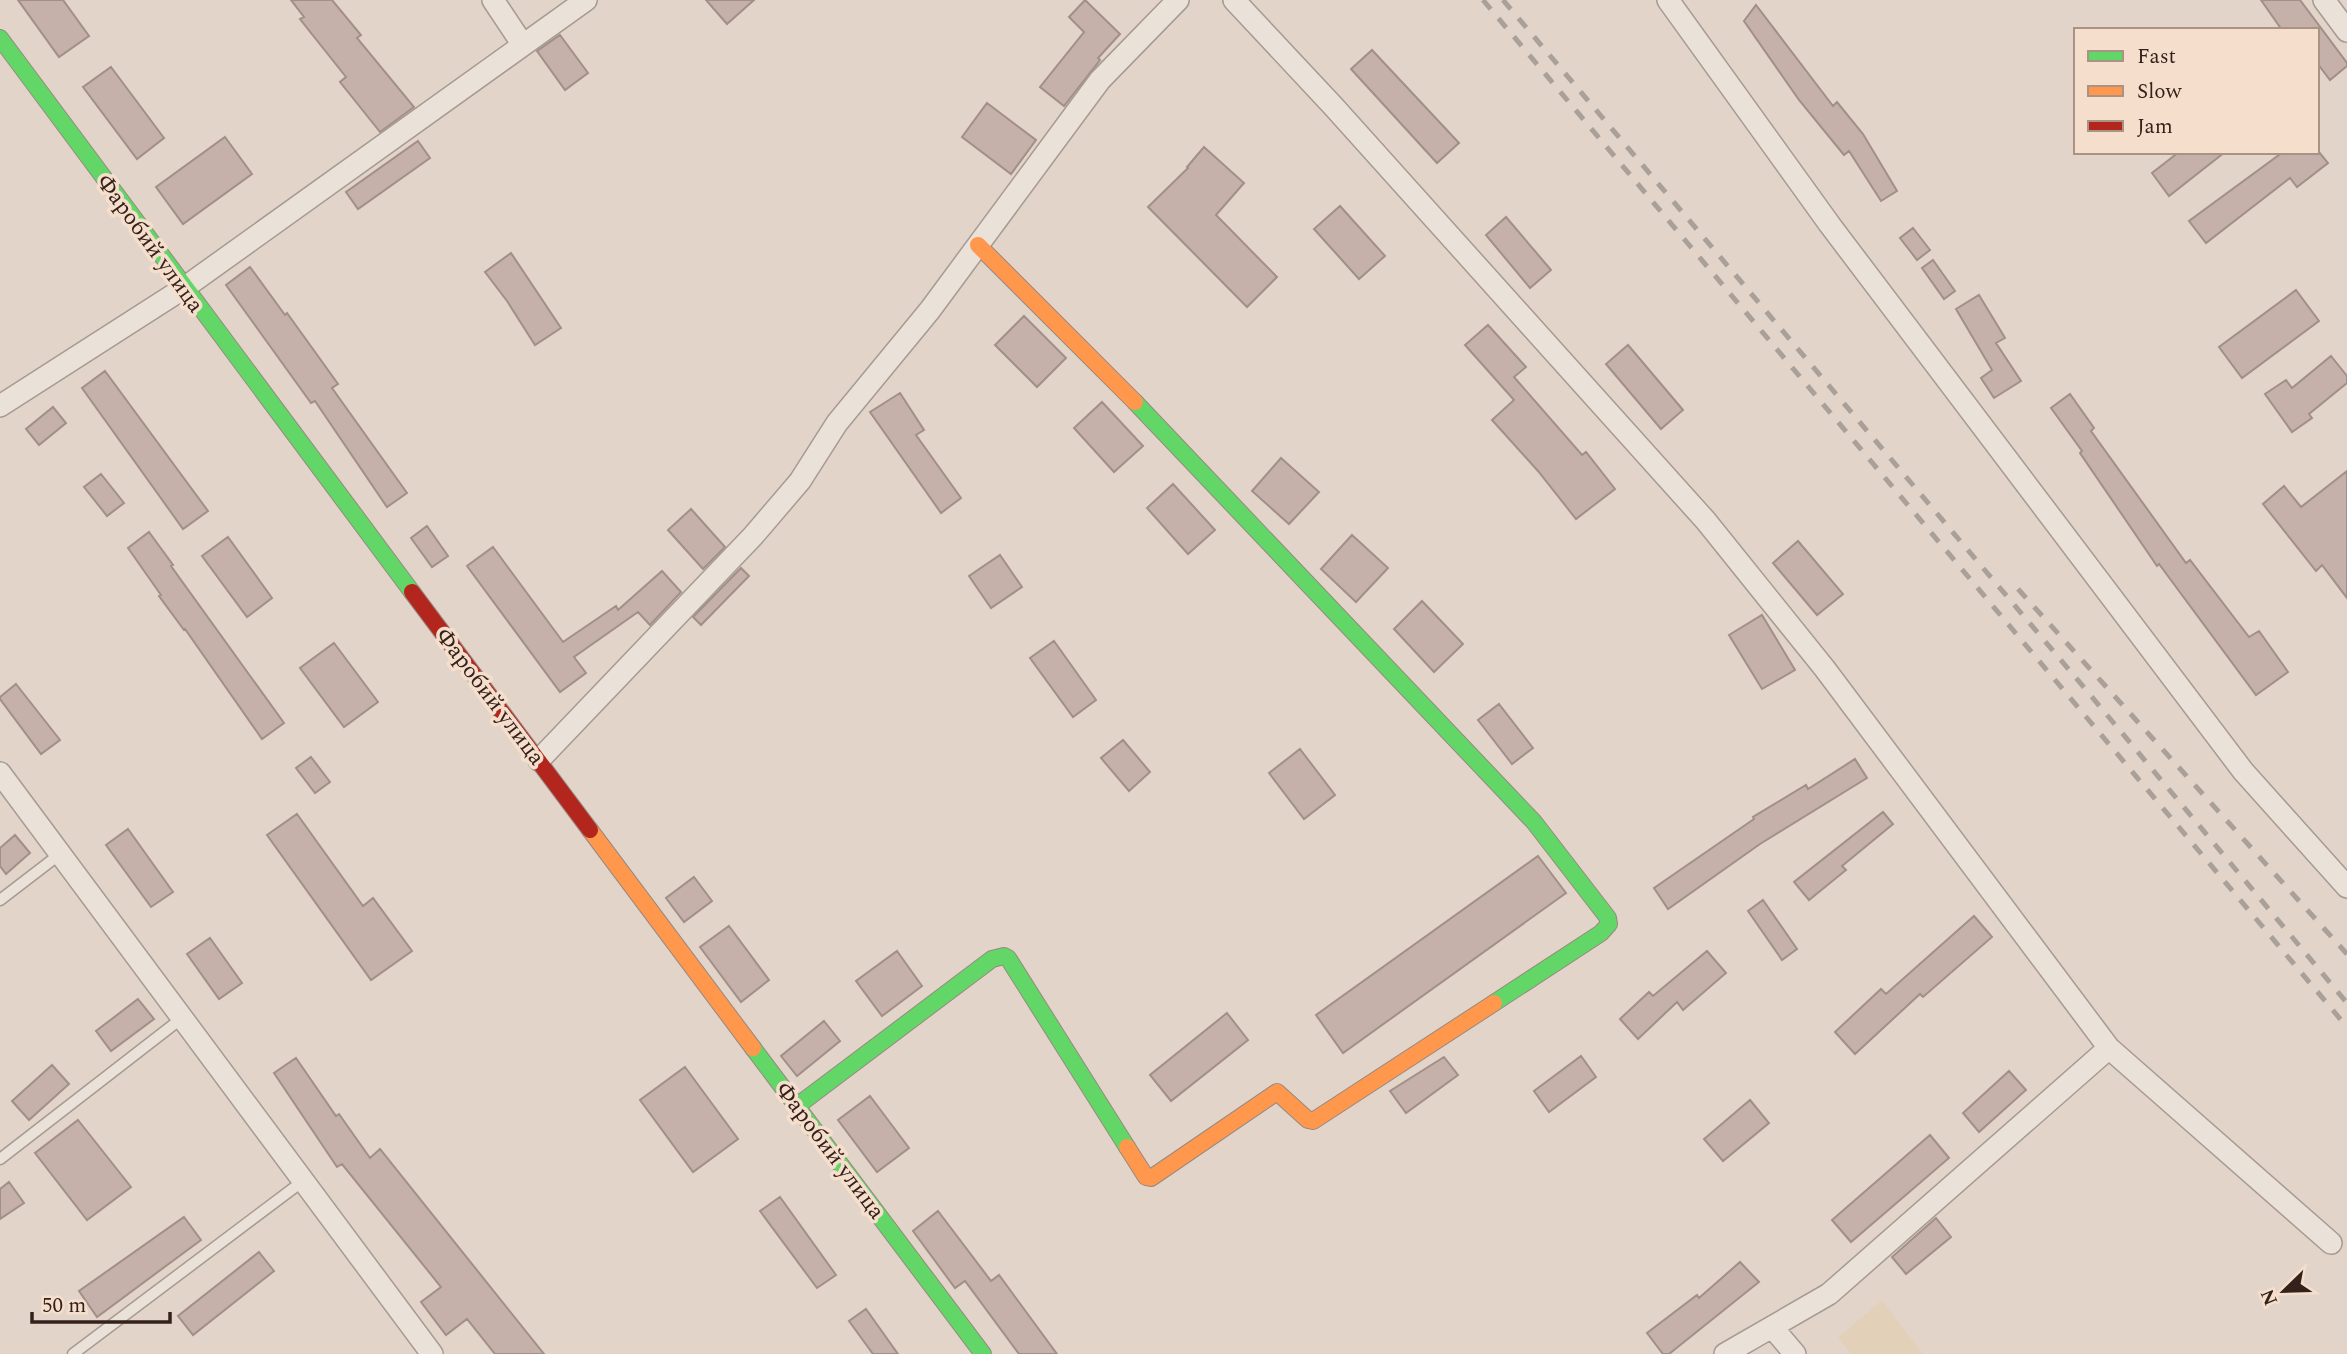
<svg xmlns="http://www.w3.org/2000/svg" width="2347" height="1354" font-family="Spectral,serif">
<rect width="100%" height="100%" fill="#e2d4c8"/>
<path fill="#e2d0b8" d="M1882 1300 1923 1354H1851L1838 1338Z"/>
<path fill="#c5b1a9" stroke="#a18f88" stroke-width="2" d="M18 0H63L89 36 59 57Z
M291 0H332L361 35 357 38 414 107 380 132 340 82 346 77 300 19 304 17Z
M706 0H754L727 24Z
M1085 0 1120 34 1098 58 1100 60 1064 106 1040 87 1084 32 1069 17Z
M2261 0H2300L2347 63V66L2330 80 2317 63V30H2282Z
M1756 5 1833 106 1837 102 1863 134 1897 191 1881 201 1849 151 1844 155 1799 100 1744 21Z
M560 35 588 73 565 90 537 51Z
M1372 50 1459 143 1437 163 1351 69Z
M111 67 164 138 137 159 83 87Z
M987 103 1036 140 1011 174 962 137Z
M225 137 252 174 183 224 156 187Z
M418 141 430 158 358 209 346 192Z
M1204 147 1244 183 1216 215 1277 277 1247 307 1148 207 1188 168 1187 167Z
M2179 152H2225L2169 196 2152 173Z
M2283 152H2319L2328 163 2297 187 2290 178 2206 243 2189 221Z
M1340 206 1385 256 1359 279 1314 229Z
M1506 217 1551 270 1530 288 1486 235Z
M1913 228 1930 250 1917 260 1900 238Z
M511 253 561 328 535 345 507 301 485 272Z
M1933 260 1955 291 1944 299 1922 268Z
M250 267 285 315 287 313 338 384 332 388 407 493 387 507 315 401 311 403 226 285Z
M2296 290 2319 321 2242 378 2219 347Z
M1979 295 2005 338 1996 343 2021 381 1994 398 1981 378 1992 370 1956 309Z
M1024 316 1066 358 1037 387 995 345Z
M1488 325 1526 367 1514 377 1582 455 1586 452 1615 489 1576 519 1538 471 1492 420 1514 400 1465 345Z
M1628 345 1683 410 1661 429 1606 364Z
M2331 356 2347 376V383L2309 414 2312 418 2292 432 2265 394 2286 380 2292 388Z
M105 371 208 511 183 529 82 388Z
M900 393 924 430 916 435 961 498 941 513 870 412Z
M2070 394 2094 428 2091 431 2186 563 2190 560 2249 637 2259 631 2288 672 2256 695 2159 564 2157 566 2080 453 2082 451 2051 408Z
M1102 402 1143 446 1114 472 1074 428Z
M53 407 66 423 39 445 26 429Z
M1281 458 1319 492 1289 524 1252 491Z
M2347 471V598L2322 565 2316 571 2263 504 2284 486 2301 507Z
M101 474 124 503 107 516 84 487Z
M1173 484 1215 530 1188 554 1147 508Z
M691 509 725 547 703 569 668 530Z
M427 526 448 556 432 567 411 538Z
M149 532 173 565 171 566 284 723 262 739 185 629 184 630 159 596 161 595 128 548Z
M1352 535 1388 568 1356 602 1321 569Z
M228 537 272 598 247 617 202 556Z
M1798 541 1843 594 1817 615 1773 563Z
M493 547 563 642 616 606 618 610 662 571 681 592 650 625 638 612 574 657 586 673 560 692 467 566Z
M1000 555 1022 587 991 608 969 576Z
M741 568 749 576 701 625 693 617Z
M1422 601 1463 644 1434 672 1394 629Z
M1762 615 1795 670 1762 689 1729 635Z
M1054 641 1096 700 1073 717 1030 658Z
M334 643 378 702 344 727 300 668Z
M16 684 60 740 41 754 0 699V697Z
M1499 704 1533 748 1512 764 1478 720Z
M1123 740 1150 772 1129 791 1101 758Z
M1300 749 1335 795 1304 819 1269 773Z
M311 757 330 782 315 793 296 768Z
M1855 759 1867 778 1760 844 1668 909 1654 888 1754 819 1753 817 1806 785 1808 789Z
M1883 812 1893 824 1842 866 1846 870 1809 900 1794 882Z
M297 814 363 906 373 898 412 951 371 980 267 835Z
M128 829 173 892 151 907 106 845Z
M15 835 30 853 6 874 0 866V848Z
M1538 856 1566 893 1343 1053 1316 1015Z
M694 877 712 901 684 922 666 898Z
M1763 900 1797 949 1782 960 1748 911Z
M1974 916 1992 937 1923 997 1920 994 1855 1054 1835 1032 1881 989 1886 994Z
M729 926 769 980 741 1002 700 947Z
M210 938 242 983 219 999 187 954Z
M897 951 922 986 882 1016 856 981Z
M1707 951 1726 973 1683 1010 1677 1002 1638 1039 1620 1019 1649 992 1653 996Z
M138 999 154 1019 111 1051 96 1031Z
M1227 1013 1248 1040 1171 1101 1150 1075Z
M824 1021 840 1041 797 1076 781 1056Z
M1581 1056 1596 1077 1549 1112 1534 1091Z
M1444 1057 1458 1075 1406 1113 1390 1091Z
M296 1058 336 1116 339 1114 370 1158 380 1149 544 1354H495L467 1319 446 1335 421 1302 441 1287 342 1164 337 1167 274 1073Z
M52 1065 69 1084 29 1120 12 1101Z
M685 1067 738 1139 693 1172 640 1100Z
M2009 1071 2026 1090 1979 1132 1963 1113Z
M870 1096 909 1148 877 1172 838 1120Z
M1750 1100 1769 1123 1723 1161 1704 1139Z
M78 1120 131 1187 87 1220 35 1153Z
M1930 1135 1949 1158 1851 1242 1832 1220Z
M9 1182 24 1203 0 1219V1189Z
M780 1197 836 1275 817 1288 760 1211Z
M938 1211 991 1281 999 1275 1057 1354H1019L965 1281 955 1288 913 1231Z
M184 1217 201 1240 97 1317 79 1291Z
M1936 1218 1951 1237 1906 1274 1892 1257Z
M259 1252 274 1271 193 1335 178 1316Z
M1740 1262 1759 1282 1669 1354H1663L1647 1333 1697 1295 1699 1298Z
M866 1309 898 1354H873L849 1321Z"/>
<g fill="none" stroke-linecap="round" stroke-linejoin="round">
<defs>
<path id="lane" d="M0 900 60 854
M0 1159 182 1018
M73 1354 303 1181"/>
<path id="street" d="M493 0 523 45
M1234 0 1334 107 1706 521 1825 669 2109 1048 2331 1243
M1668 0 1830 225 2243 771 2347 887
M2324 0 2347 31
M0 406 184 288 586 0
M539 760 753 536 800 481 837 423 930 310 1100 80 1178 0
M0 773 432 1354
M1772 1327 1795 1354
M1725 1354 1829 1294 2109 1048"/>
<path id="fast" d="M0 38 412 592
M1135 402 1534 822 1608 918 1609 924 1601 933 1494 1003
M753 1048 983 1354
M797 1106 992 959 1004 956 1008 958 1127 1147"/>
<path id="slow" d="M978 245 1135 402
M590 830 753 1048
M1127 1147 1146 1177 1151 1178 1277 1092 1308 1120 1313 1121 1494 1003"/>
<path id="jam" d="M412 592 590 830"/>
</defs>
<use href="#lane" stroke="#a69a92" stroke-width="13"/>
<use href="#street" stroke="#a69a92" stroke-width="24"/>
<use href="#fast" stroke="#968982" stroke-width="18"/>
<use href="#slow" stroke="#968982" stroke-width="18"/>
<use href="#jam" stroke="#968982" stroke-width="18"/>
<use href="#lane" stroke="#eae1d9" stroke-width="10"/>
<use href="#street" stroke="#eae1d9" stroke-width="21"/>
<use href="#fast" stroke="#63d668" stroke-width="16"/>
<use href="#slow" stroke="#ff974d" stroke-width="16"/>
<use href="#jam" stroke="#b3261e" stroke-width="16"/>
<path stroke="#a9a09a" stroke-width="5" stroke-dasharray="12 12" stroke-linecap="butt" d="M1483 0 2347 1027
M1503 0 2087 691 2347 1003
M2018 589 2347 954"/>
</g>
<g text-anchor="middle" stroke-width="7" stroke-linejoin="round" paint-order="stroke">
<g font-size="23" fill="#34211b" stroke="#f5dfcc">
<text transform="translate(151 243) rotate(54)" y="8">Фаробий улица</text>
<text transform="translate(491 696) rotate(53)" y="8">Фаробий улица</text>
<text transform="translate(831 1150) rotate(53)" y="8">Фаробий улица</text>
</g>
</g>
<rect x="2074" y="28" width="245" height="126" fill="#f5dfcc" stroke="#a89385" stroke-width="2"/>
<rect x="2088" y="51" width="35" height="10" fill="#63d668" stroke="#a89385" stroke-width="2"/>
<text x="2137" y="63" font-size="21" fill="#34211b">Fast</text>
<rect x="2088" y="86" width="35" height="10" fill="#ff974d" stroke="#a89385" stroke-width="2"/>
<text x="2137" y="98" font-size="21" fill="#34211b">Slow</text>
<rect x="2088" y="121" width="35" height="10" fill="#b3261e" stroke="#a89385" stroke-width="2"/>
<text x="2137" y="133" font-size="21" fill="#34211b">Jam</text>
<g transform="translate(2284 1291) rotate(247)" stroke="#f5dfcc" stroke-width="5" paint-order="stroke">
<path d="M0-5L12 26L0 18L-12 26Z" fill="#34211b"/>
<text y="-10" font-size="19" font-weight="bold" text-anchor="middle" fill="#34211b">N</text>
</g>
<path d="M32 1312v10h138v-10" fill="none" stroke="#34211b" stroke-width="3.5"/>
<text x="42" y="1312" font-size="21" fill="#34211b" stroke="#f5dfcc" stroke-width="5" paint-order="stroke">50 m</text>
</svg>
